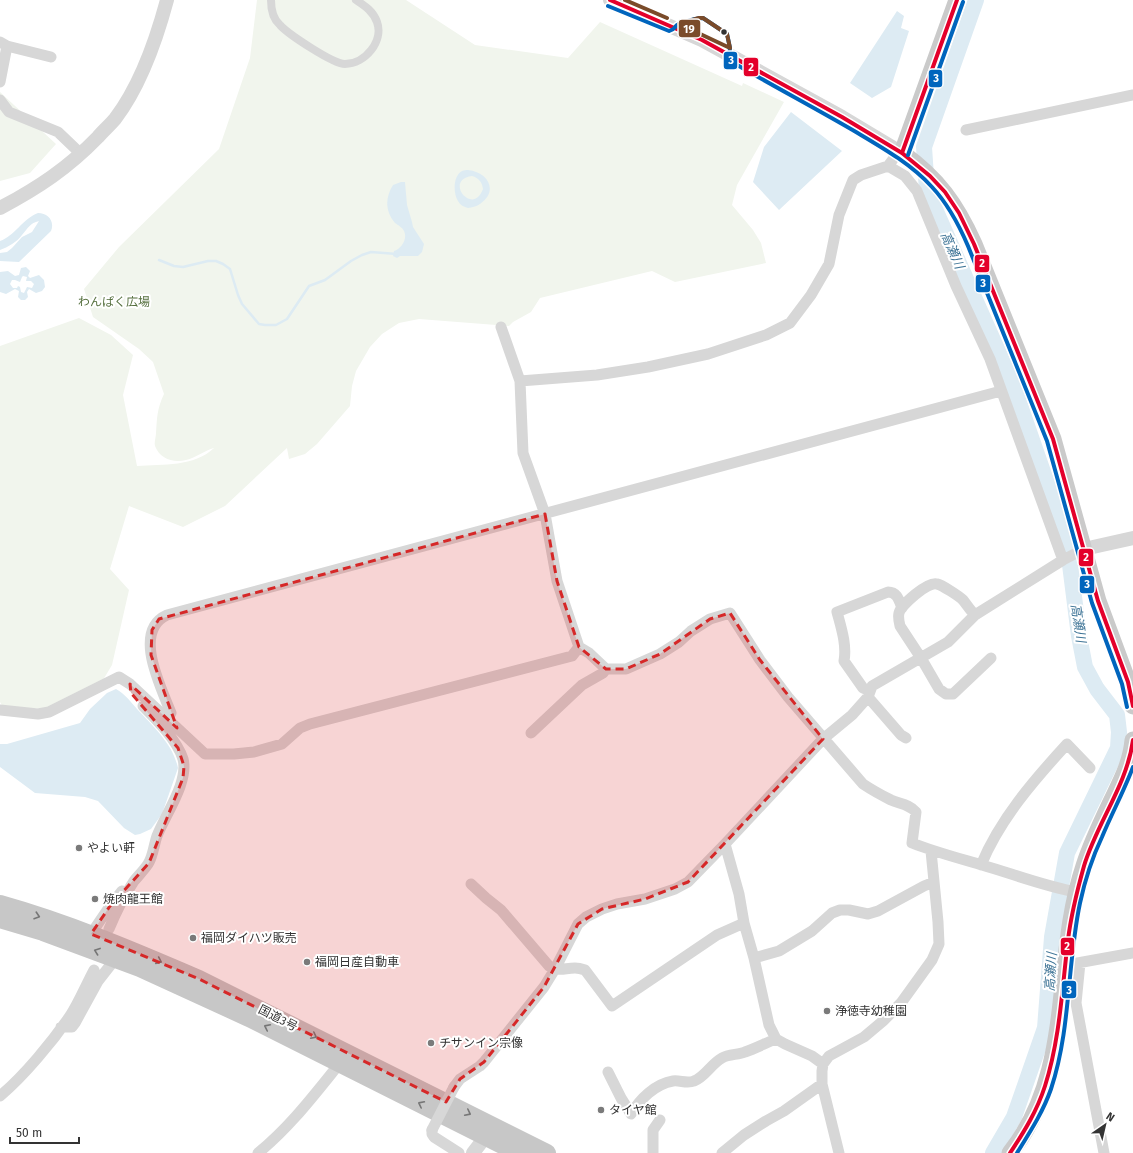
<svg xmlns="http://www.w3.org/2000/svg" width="1133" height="1153" font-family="'Fira Sans','Noto Sans JP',sans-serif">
<rect width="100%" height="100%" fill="#fff"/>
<path fill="#f1f5ed" d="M257 0H406L475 45 568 58 600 22 742 86 743 83 784 102 737 185 732 205 753 230 761 243 766 263 675 282 652 271 540 298 531 312 513 322 509 326 419 319 399 323 382 334 370 347 356 371 352 386 350 406 317 444 305 454 289 459 287 448 225 506 183 527 129 506 110 569 129 590 112 665 103 680 53 708 4 709 0 702V346L79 318 111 335 133 355 123 395 137 466C163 464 194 467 214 448 205 450 196 458 186 460 173 463 160 459 155 446 154 442 156 437 156 433 157 417 157 409 164 394L153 362 139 349 93 317 84 289 119 247 219 149 250 58Z
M0 92 56 144 30 173 0 181Z"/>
<path fill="#ddebf3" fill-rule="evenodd" d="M897 11 904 16 901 28 909 31 891 87 872 98 850 83Z
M791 112 842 151 779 210 753 182 764 147Z
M468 170C488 172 499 191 480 204 476 207 472 207 468 208 464 207 460 205 458 201 453 193 453 176 462 171 464 170 466 170 468 170ZM472 176C479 178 482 182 483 189 473 217 443 180 472 176Z
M401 182H405L407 205 412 222 413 227 424 244 422 252 418 256H400L397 258 393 256 394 251C401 249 408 239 404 231 403 228 398 225 395 223 385 211 385 198 393 185Z
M38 213C48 213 55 221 51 231L19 262 0 261V253L7 252 12 248 22 237 32 232 39 221C30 223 28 228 22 235 17 242 8 247 0 250V241C15 236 22 219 38 213Z
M26 267 30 271 28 276 30 278 39 275 44 280 45 287 42 291 36 293 29 289 27 292 28 297 25 300H21L18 297 19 291 15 289 6 294 0 292V272L8 271 15 276 19 275 21 268ZM23 276 27 277 26 281H31L34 284 32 288 27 287 24 293 21 292 20 287 18 286 17 288H13L10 284 12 280H15L20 282 22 277Z
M116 689C125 694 131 702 137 709 153 726 173 744 178 768L162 814 151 829 140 834 135 835 124 828 98 801 85 797 35 793 0 767V744H7L80 723 90 709 107 693Z"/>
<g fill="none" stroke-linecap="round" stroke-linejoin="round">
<path stroke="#ddebf3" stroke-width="2.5" d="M159 260 174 266 183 267 208 261H216L223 264 230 269 238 295 242 304 259 324 265 325H276L287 319 309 286 325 280 351 261 362 255 371 252 397 254"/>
<path stroke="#ddebf3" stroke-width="16" d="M976 0 924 147 927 191 1013 385 1067 541 1079 636 1085 667 1097 689 1117 715 1119 732 1118 748 1067 853 1052 937 1045 1028 1014 1117 993 1153"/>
<path stroke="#d7d7d7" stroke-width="8" d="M271 0C271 9 273 19 280 25 288 34 333 64 345 64 365 64 384 41 377 22 373 11 365 6 356 0"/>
<path stroke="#d7d7d7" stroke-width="11" d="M0 42 7 46 0 82
M7 46 51 57
M0 100 9 112 58 132 81 154
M966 130 1133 95
M888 166 905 176 917 191 956 286 990 359 1063 560
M501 327 520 381 523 453 545 514 557 581 579 647 589 653 606 669
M520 381 597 375 648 367 708 354 766 335 790 323 811 295 829 264 839 215 853 180 861 175 888 166 894 158 902 153
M975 615C970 610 967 605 963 600 959 596 942 585 937 584 928 581 901 605 899 613 898 617 899 622 900 626L921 658 939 689 946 694H953L991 658
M870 691 863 688 844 661C847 645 841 627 837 612L888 592C897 592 899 600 902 608
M868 697 901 735 906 738
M0 710 38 714 49 712 119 677 130 684 205 754H234L254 752 282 744 300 728 310 724 572 656 579 647
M167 718 171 713C161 687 132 631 167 615L1001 391
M531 733 582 685 603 673 606 669H626L660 654 679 642 691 631 710 619 730 613 760 660 788 697 863 784C872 790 881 795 891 800 900 804 909 804 916 812L912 843C935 852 958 858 982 865 1013 874 1044 886 1076 892
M725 844 739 894 744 923 754 958 769 1025 776 1039 785 1044 812 1056 823 1064
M981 865C1000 819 1034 780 1067 744L1090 768
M471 884 486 898 501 910 549 966C560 972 564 968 575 968 578 968 582 969 585 970L612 1006 717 935 744 923
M109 929C116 912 124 896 134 881 139 875 144 870 148 864 153 857 154 844 157 836 165 815 189 782 183 759 177 740 157 720 143 706
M91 934 110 906 122 891
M754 958 779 951 812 931 832 913 840 910H849L868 914 878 911 924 886 934 882
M1080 963 1076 1003 1104 1153
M1072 964 1133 953
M61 1027H72L75 1023 98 981 116 958
M608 1072 621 1098 631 1114C640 1099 655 1084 673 1081 680 1080 687 1084 694 1081 705 1077 711 1064 722 1058 729 1054 738 1055 745 1052 756 1048 766 1043 776 1039
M454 1087 460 1079 480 1066 484 1062 544 987 555 969 578 924 586 917 602 909 617 904 645 899 675 889 688 882 725 844 823 739 852 715 868 697 872 686 948 642 975 615 1063 560 1084 549
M0 1096C24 1076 52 1042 70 1016 79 1002 86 985 94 970
M432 1130V1134L434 1137 459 1153
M258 1153C290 1127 314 1095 340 1063
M653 1153V1130L660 1120
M722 1153 744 1135 766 1121 784 1111 822 1084
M839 1153 822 1084V1071L823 1064 829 1056 864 1037 883 1021 901 1003 932 960 939 944 938 922 931 851"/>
<path stroke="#d7d7d7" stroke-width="14" d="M610 0 702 40 842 117 902 153
M0 208C38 188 68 168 98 137 103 131 110 125 115 119 141 85 156 41 167 0
M1084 549 1133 538
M473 1153 486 1136"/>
<path stroke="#cacaca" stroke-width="17" d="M957 0 902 153C938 179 956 204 974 244L1053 439 1098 601 1128 682 1133 706
M1010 1153C1076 1070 1052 961 1084 866 1091 844 1101 823 1111 802 1121 781 1131 763 1133 740"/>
<path stroke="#c7c7c7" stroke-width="18" d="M0 904C68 923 134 951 199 979L547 1153
M0 919 43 932 140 968 249 1018 518 1153"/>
<path stroke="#d7d7d7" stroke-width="11" d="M432 1130 454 1087"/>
<defs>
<path id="bus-1" d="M610 0 702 40 842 117 902 153 930 176 945 192 959 213 974 244 1053 439 1098 601 1128 682 1133 706
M902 153 957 0
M1010 1153C1024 1132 1037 1111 1045 1086 1060 1039 1062 989 1068 940 1071 915 1077 891 1084 866 1097 823 1127 785 1133 740"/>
<path id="bus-2" d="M608 6 669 31C674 30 674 28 677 25 681 22 698 18 703 18L727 34 730 48 729 58 732 62C773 86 815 108 856 132 883 148 911 164 932 187 948 204 959 225 968 246L1047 441 1092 603 1122 684 1127 707
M908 155 963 2
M1017 1153C1030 1132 1043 1112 1051 1089 1071 1029 1067 964 1080 903 1085 880 1092 858 1102 837 1112 813 1124 791 1133 767"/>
<path id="bus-3" d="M625 0 667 18
M699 18H703L727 34 730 48 679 24Z"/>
</defs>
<use href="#bus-1" stroke="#fff" stroke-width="7"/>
<use href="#bus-2" stroke="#fff" stroke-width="7"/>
<use href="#bus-3" stroke="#fff" stroke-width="7"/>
<use href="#bus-1" stroke="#e4002b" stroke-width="4"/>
<use href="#bus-2" stroke="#0065bd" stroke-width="4"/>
<use href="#bus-3" stroke="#7a4b2a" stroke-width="4"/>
</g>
<defs><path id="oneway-chevron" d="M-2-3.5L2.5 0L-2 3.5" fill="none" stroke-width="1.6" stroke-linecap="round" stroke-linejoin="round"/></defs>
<g stroke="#767676">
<use href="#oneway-chevron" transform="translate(37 916) rotate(18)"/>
<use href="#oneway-chevron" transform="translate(97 951) rotate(-160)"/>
<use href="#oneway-chevron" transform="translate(159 961) rotate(24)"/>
<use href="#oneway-chevron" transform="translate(267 1027) rotate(-154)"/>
<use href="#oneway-chevron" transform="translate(314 1036) rotate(27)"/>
<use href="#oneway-chevron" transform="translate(421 1104) rotate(-153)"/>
<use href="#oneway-chevron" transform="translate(468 1113) rotate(27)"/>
</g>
<path fill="#d62828" fill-opacity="0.2" stroke="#d62828" stroke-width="3" stroke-dasharray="8 5" stroke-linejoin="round" d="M545 514 557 581 579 647 606 669H626L660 654 710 619 730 613 760 660 823 739 688 882 645 899 602 909 578 924 544 987 484 1062 460 1079 446 1102 199 979 91 934 110 906 149 863 183 778 184 766 178 748 131 693 130 684 177 728 151 655 152 630 159 619Z"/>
<circle fill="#333" stroke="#fff" stroke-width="1.5" cx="724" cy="32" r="3.5"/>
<g fill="#7a7a7a" stroke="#fff" stroke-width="1.5">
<circle cx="79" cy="848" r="4"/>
<circle cx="95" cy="899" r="4"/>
<circle cx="193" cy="938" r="4"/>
<circle cx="307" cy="962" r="4"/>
<circle cx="827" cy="1011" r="4"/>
<circle cx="431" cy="1043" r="4"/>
<circle cx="601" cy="1110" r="4"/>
</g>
<g text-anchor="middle" stroke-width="4" stroke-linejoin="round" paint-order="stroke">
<g font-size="12" fill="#56703f" stroke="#fff">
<text x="114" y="306">わんぱく広場</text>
</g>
<g font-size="12" fill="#333" stroke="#fff" text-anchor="start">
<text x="87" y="852">やよい軒</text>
<text x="103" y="903">焼肉龍王館</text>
<text x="201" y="942">福岡ダイハツ販売</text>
<text x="315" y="966">福岡日産自動車</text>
<text x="835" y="1015">浄徳寺幼稚園</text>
<text x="439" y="1047">チサンイン宗像</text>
<text x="609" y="1114">タイヤ館</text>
</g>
<g font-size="12" fill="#333" stroke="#fff">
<text transform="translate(278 1018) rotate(27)" y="4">国道3号</text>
</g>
<g font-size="13" font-style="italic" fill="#3f7597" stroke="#fff">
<text transform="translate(953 250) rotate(66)" y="5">高瀬川</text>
<text transform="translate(1079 623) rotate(82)" y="5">高瀬川</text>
<text transform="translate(1050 972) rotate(-86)" y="5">高瀬川</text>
</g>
</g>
<g stroke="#fff" stroke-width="1.5">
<rect x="678" y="19" width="23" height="19" rx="4" fill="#7a4b2a"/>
<rect x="723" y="51" width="15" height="19" rx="4" fill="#0065bd"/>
<rect x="743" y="57" width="16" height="20" rx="4" fill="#e4002b"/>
<rect x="928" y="69" width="15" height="19" rx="4" fill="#0065bd"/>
<rect x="974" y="254" width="16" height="19" rx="4" fill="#e4002b"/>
<rect x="975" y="274" width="16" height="19" rx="4" fill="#0065bd"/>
<rect x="1078" y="548" width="16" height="19" rx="4" fill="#e4002b"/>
<rect x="1079" y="575" width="16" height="19" rx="4" fill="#0065bd"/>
<rect x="1060" y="937" width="15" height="19" rx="4" fill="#e4002b"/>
<rect x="1061" y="980" width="16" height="19" rx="4" fill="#0065bd"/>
</g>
<g font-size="11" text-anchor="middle" font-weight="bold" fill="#fff">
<text x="689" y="33">19</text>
<text x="731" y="64">3</text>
<text x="751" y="71">2</text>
<text x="936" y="82">3</text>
<text x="982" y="267">2</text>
<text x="983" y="287">3</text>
<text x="1086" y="561">2</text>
<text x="1087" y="588">3</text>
<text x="1067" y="950">2</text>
<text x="1069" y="994">3</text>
</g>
<g transform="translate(1105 1125) rotate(34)" stroke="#ffffff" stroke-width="3" paint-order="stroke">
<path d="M0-3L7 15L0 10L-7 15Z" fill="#333333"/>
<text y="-6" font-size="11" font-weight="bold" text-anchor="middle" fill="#333333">N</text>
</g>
<path d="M10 1137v6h69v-6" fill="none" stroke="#333333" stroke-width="2"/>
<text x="16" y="1137" font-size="12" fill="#333333" stroke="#ffffff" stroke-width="3" paint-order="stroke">50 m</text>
</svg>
